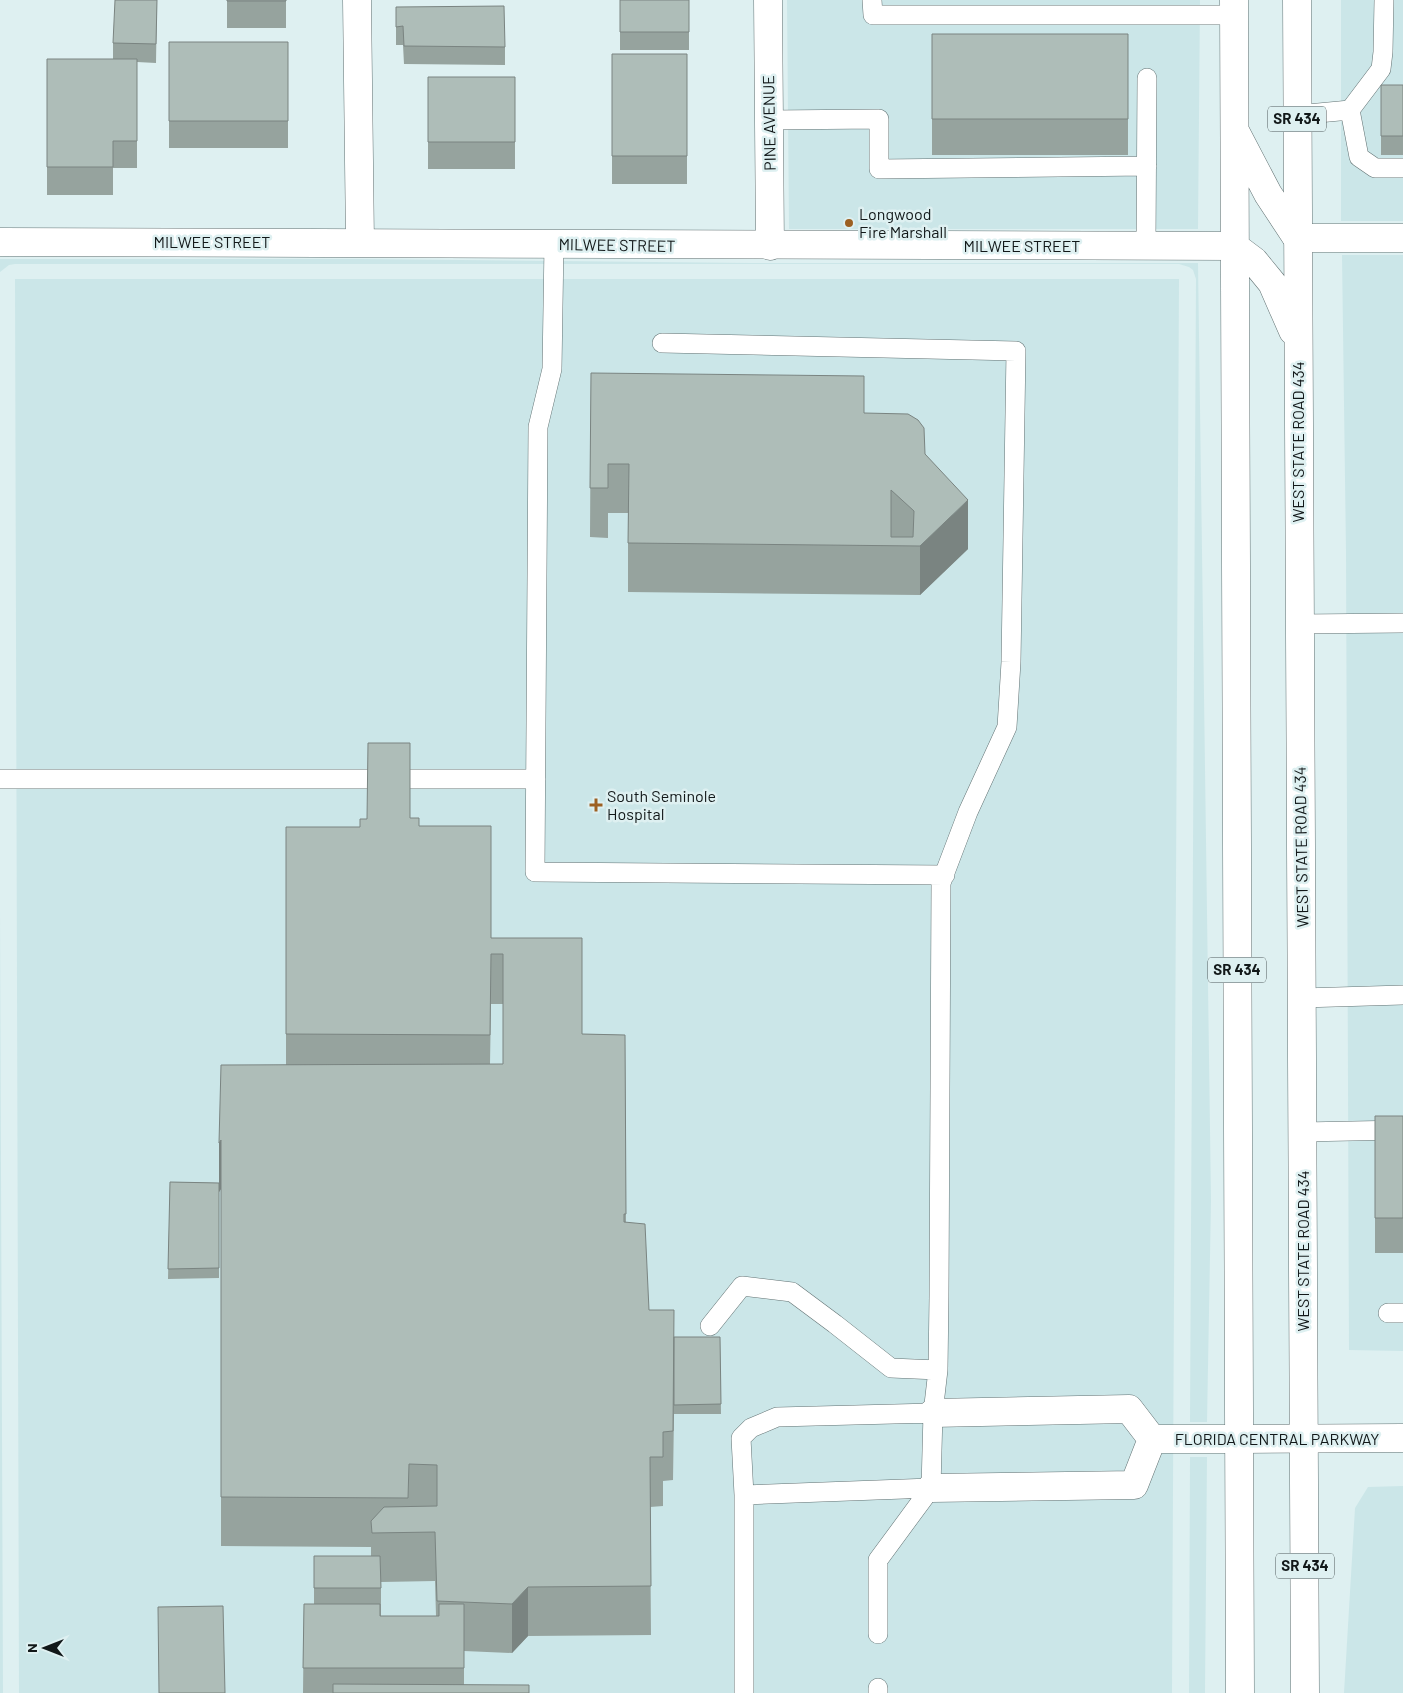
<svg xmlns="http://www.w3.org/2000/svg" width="1403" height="1693" font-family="Barlow,sans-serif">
<rect width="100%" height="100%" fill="#def0f1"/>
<path fill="#cbe6e8" d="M787 0H1200L1198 229H789Z
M1341 0H1403V221H1341Z
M1342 255H1403V1351L1349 1350 1346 552Z
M0 259H360L751 263H1198L1211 1201 1207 1422H1190L1196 279 1193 270 1189 267 1179 264H15L9 265 0 272Z
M15 279H1179L1172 1693H19Z
M0 908 3 1693H0Z
M1190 1457H1207L1205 1693H1189Z
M1403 1486V1693H1344L1355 1508 1368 1487Z"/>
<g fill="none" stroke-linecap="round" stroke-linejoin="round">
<defs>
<path id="service" d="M872 0 873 15H1234
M1350 110 1359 157 1375 168H1403
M1297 115 1350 110 1381 69 1383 52 1384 0
M769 120 879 119V169L1147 166
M554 244 552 369 538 427 535 872 945 875
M1146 246 1147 78
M662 343 1016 351 1011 662 1007 727 968 812 941 883 939 1296 938 1370 933 1413 931 1488 878 1560V1634
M1299 624 1403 623
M0 779H536
M1302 998 1403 995
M1302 1132 1403 1130
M1388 1313H1403
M710 1326 742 1286 792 1292 835 1324 891 1368 938 1370
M931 1488 744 1495 741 1438 751 1428 777 1417 933 1413
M878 1688V1693
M744 1693V1495"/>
<path id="minor" d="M357 0 360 242
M768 0 770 246
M1297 238H1403
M933 1413 1129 1409 1152 1439
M1152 1439H1239
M931 1488 1134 1485 1152 1439"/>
<path id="tertiary" d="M0 242C411 242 823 246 1234 246
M1239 1439 1403 1438"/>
<path id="primary" d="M1234 0 1240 1693
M1297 0 1305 1693
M1235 131 1268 194 1297 238
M1234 246 1254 261 1272 283 1293 331"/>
</defs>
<use href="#service" stroke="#627273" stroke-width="20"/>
<use href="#minor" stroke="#627273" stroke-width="29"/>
<use href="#tertiary" stroke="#627273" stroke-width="29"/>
<use href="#primary" stroke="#627273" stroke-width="29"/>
<use href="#service" stroke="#fff" stroke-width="19"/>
<use href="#minor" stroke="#fff" stroke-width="28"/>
<use href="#tertiary" stroke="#fff" stroke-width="28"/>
<use href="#primary" stroke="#fff" stroke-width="28"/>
</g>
<path fill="#96a39e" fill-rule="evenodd" d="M157 0 156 63 137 62V168H113V195H47V59H113V43Z
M227 0H286V28H227Z
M620 0H689V50H620Z
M396 7 505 47V65L404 64 403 45H396Z
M932 34H1128V155H932Z
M169 42H288V148H169Z
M612 54H687V184H612Z
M428 77H515V169H428Z
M1381 85H1403V155H1381Z
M591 373 864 413 925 454 968 549 920 595 628 592V513H608V538L590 537Z
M410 818 419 826 491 938 582 1034 625 1035 626 1222 649 1310 674 1337H720L721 1414H674L673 1480 663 1481V1506L650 1507 651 1635 528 1636 512 1653 464 1651V1685L529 1693H303L304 1604H314V1556H371V1547L221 1546V1189L219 1192V1278L168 1279 170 1182 219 1183 286 1065V827H360ZM491 1004H503V1064H490ZM435 1581 436 1616H381V1582Z
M1375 1116H1403V1253H1375Z"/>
<path fill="#7a8481" d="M968 500V549L920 595V546Z
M221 1140V1189L219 1192V1143Z
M528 1587V1636L512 1653V1604Z"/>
<path fill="#aebdb8" stroke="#7a8481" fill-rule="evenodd" d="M115 0H157L156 44 113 43Z
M227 0H286V1H227Z
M620 0H689V32H620Z
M504 6 505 47 404 46 403 26 396 27V7Z
M932 34H1128V119H932Z
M169 42H288V121H169Z
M612 54H687V156H612Z
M47 59H137V141H113V167H47Z
M428 77H515V142H428Z
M1381 85H1403V136H1381Z
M591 373 864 376V413L908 414 918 420 924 428 925 454 968 500 920 546 628 543 629 464H608V488H590ZM891 490 914 511 913 537H891Z
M368 743H410V818H419V826H491V938H582V1034L625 1035 626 1214H624V1222L645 1224 649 1310H674L673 1431 663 1432V1457H650L651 1586 528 1587 512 1604 437 1601 435 1532 372 1533 371 1521 384 1507 437 1506V1465L409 1464 408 1498 221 1497V1140L219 1143 221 1065 503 1064V954H491L490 1035 286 1034V827H360V819H367Z
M1375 1116H1403V1218H1375Z
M170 1182 219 1183V1268L168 1269Z
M674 1337H720L721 1404 674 1405Z
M314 1556H380L381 1588H314Z
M304 1604H380V1616H439V1604H464V1668H303Z
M223 1606 225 1693H159L158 1607Z
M333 1684 529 1685V1693H333Z"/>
<g fill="#9c6022" stroke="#def0f1" stroke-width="2">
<circle cx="849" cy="223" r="5"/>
<path d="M593.5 797.5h5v5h5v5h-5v5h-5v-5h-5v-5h5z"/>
</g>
<g text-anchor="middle" stroke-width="5" stroke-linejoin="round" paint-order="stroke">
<g fill="#def0f1" stroke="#4f595a" stroke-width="1">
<rect x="1268" y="106.5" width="58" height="25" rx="4"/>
<rect x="1208" y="957.5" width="58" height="25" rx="4"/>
<rect x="1276" y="1553.5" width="58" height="25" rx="4"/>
</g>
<g font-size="15" font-weight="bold" fill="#121819">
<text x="1297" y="124">SR 434</text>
<text x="1237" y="975">SR 434</text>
<text x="1305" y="1571">SR 434</text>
</g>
<g font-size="16" fill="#121819" stroke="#def0f1">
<text transform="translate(769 123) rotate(-91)" y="6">PINE AVENUE</text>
<text x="212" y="248">MILWEE STREET</text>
<text transform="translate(617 245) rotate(1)" y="6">MILWEE STREET</text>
<text x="1022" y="252">MILWEE STREET</text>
<text transform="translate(1298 442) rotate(-90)" y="6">WEST STATE ROAD 434</text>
<text transform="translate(1301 847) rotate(-91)" y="6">WEST STATE ROAD 434</text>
<text transform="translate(1303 1251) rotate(-90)" y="6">WEST STATE ROAD 434</text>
<text x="1277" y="1445">FLORIDA CENTRAL PARKWAY</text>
</g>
<g font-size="16" fill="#121819" stroke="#def0f1" text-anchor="start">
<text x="859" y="220">Longwood<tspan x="859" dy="18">Fire Marshall</tspan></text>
<text x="607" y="802">South Seminole<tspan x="607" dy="18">Hospital</tspan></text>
</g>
</g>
<g transform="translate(45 1648) rotate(270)" stroke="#def0f1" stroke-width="4" paint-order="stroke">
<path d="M0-4L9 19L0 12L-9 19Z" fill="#121819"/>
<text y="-8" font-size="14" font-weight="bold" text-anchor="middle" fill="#121819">N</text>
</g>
</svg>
